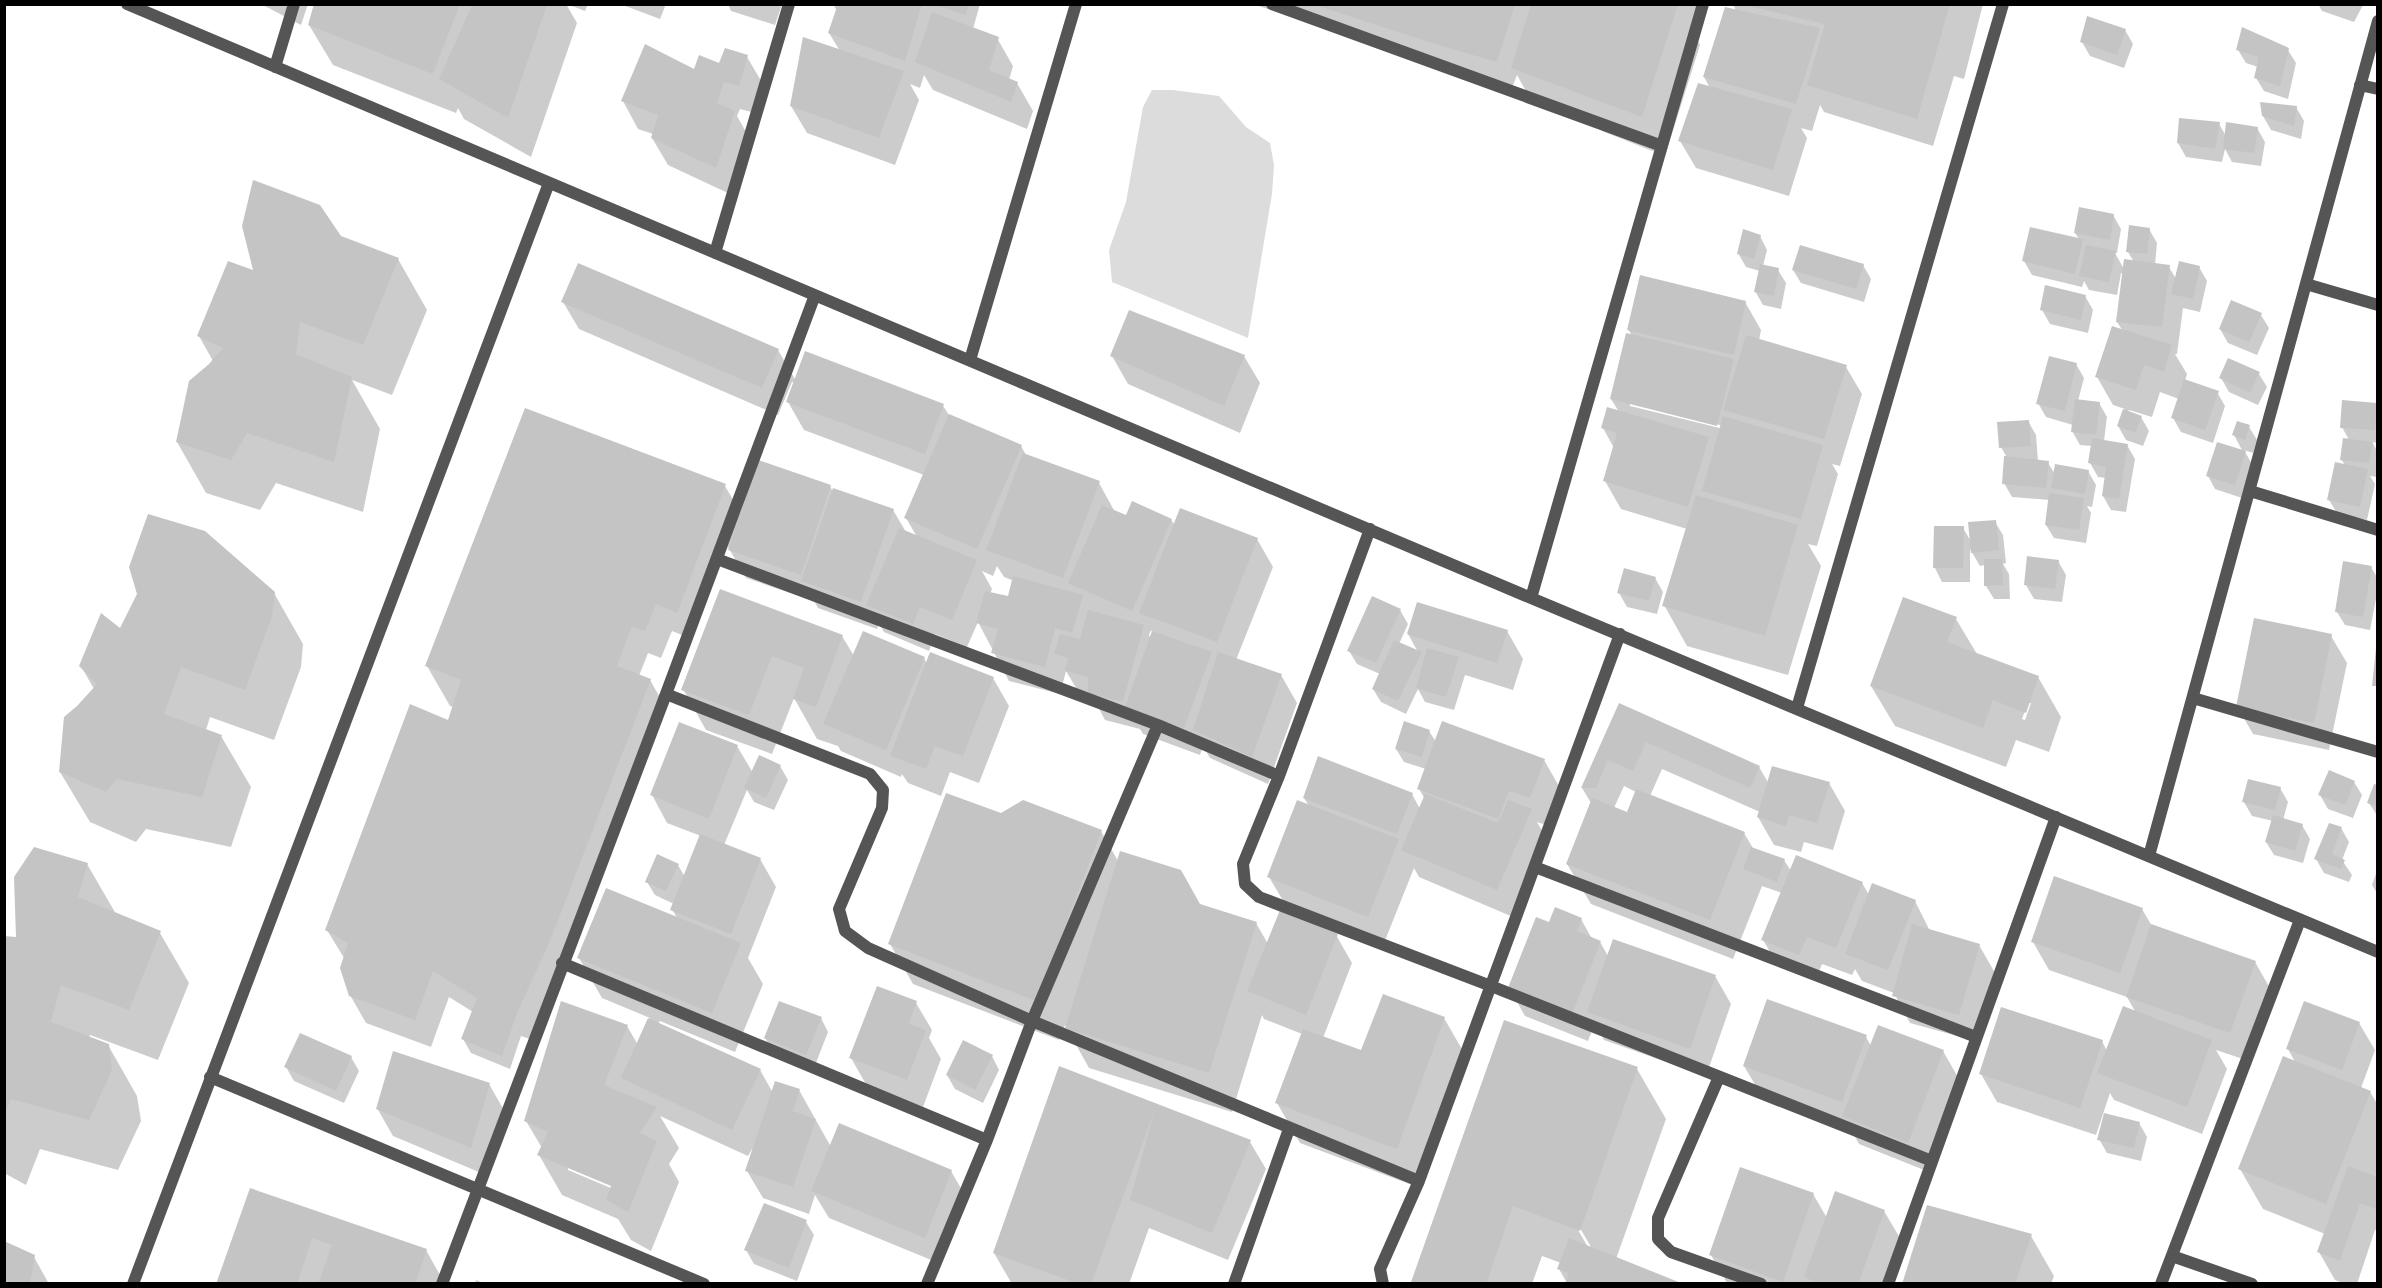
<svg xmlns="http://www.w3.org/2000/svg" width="2382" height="1288" font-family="'Exo 2',sans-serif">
<rect width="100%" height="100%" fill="#fff"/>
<path fill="#dcdcdc" d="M1152 90H1173L1219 96 1246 127 1270 143 1274 165 1272 194 1248 338 1112 282 1109 250 1126 202 1143 107Z"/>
<path fill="#0003" fill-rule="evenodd" d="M261 4H308L301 25Z
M316 4H566L577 23 531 157 464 119 458 108 456 113 333 65 309 25Z
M567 4H588L585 11Z
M620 4H666L660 19Z
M728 4H782L775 25 731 11Z
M833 4H980L973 29 997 38 1013 66 1009 80 1017 83 1033 111 1027 129 933 90 924 75 920 88 910 84 919 100 895 165 807 133 791 106 840 51 829 33 837 11Z
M1253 4H1702L1693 32 1700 45 1665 156 1602 131 1595 119 1528 95 1517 75 1512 88 1452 72Z
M1733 4H1983L1964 79 1954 76 1933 146 1824 112 1820 105 1812 131 1801 128 1807 138 1789 196 1696 168 1680 141 1710 88 1704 77 1736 11Z
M2318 4H2363V5L2354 22 2322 11Z
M2125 30 2133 44 2124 68 2090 56 2082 42Z
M2238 50H2288L2296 63 2288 99 2264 91 2256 78 2258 67 2246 63Z
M747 57 763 84 755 113 740 109 737 116 750 139 732 195 668 165 652 138 653 134 638 129 623 101 694 71Z
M2296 107 2304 121 2301 139 2271 130 2263 116Z
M2219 124 2226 136 2257 128 2265 142 2261 166 2232 162 2225 149 2222 162 2186 157 2178 143Z
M2113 215 2121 229 2117 253H2115L2124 269 2134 262 2128 252 2149 229 2157 243 2155 265 2169 267 2176 279 2199 267 2207 281 2200 312 2183 308 2177 354H2175L2187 374 2185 381 2217 392 2225 406 2213 443 2181 432 2173 418 2179 399 2160 392 2152 417 2129 410 2128 412 2141 417 2149 431 2143 446 2126 440 2118 426 2125 409 2113 405 2097 377 2123 331 2117 322 2124 274 2121 273 2117 295 2089 290 2084 281 2082 287 2032 275 2024 261 2079 239 2075 233Z
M1760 236 1767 250 1763 266 1778 270 1786 283 1781 309 1763 305 1755 291 1760 271 1746 267 1738 253Z
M398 259 427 310 392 395 352 380 380 429 363 512 276 483 260 510 206 493 177 442 213 361 199 336 255 272Z
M1863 265 1871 279 1864 302 1801 283 1793 270Z
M2085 296 2093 310 2088 333 2050 324 2042 310Z
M563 302 778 350 796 381 943 406 949 415 1021 446 1026 455 1099 483 1115 512 1126 517 1171 520 1175 525 1257 539 1273 567 1236 660 1281 675 1297 703 1268 784 1210 758 1203 746 1200 755 1143 734 1140 729 1105 720 1095 701 1082 698 1066 671 1060 694 1009 681 978 622 967 647 935 634 929 651 884 632 879 623 877 629 818 608 814 601 746 578 728 547 692 639 672 631 661 658 648 653 639 676 650 680 666 708 533 1040 521 1036 510 1069 471 1053 463 1039 473 1012 449 997 431 1047 366 1023 350 995 344 958 327 930 449 722 453 707 450 706 427 666 725 486 742 515 830 486 833 492 893 510 906 532 917 537 906 518 924 475 804 430 788 402 795 383 792 382 778 415 579 329ZM997 566 1004 577 1014 581 1009 598 990 594 992 589 982 571 993 576ZM1151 630 1153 634 1151 639 1149 635Z
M1745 302 1761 330 1759 341 1846 367 1862 394 1840 466 1832 464 1838 474 1817 546 1808 544 1821 566 1788 675 1687 646 1664 605 1687 529 1621 509 1605 481 1614 448 1603 428 1619 412 1611 399 1632 336 1628 329ZM1630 403 1724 426V429L1630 406Z
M2261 315 2269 328 2257 355 2228 343 2220 329Z
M1112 356H1244L1260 383 1240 433 1128 384Z
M2076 364 2084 378 2078 401 2099 403 2107 417 2104 441 2127 445 2135 459 2126 512 2111 510 2103 496 2106 478 2098 477 2090 463 2092 446 2080 445 2072 431 2073 425 2046 417 2038 403Z
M2259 374 2267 387 2258 405 2229 392 2221 378Z
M2376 404 2378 443 2372 442 2378 452V472L2377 477 2370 476 2375 484 2367 520 2337 513 2329 500 2345 465 2341 459 2349 440 2342 427Z
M2028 421 2036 435 2038 461 2048 463 2055 474 2088 471 2096 485 2092 507 2087 506 2091 513 2086 543 2054 538 2046 525 2050 500 2012 497 2004 483 2006 456 2001 447Z
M2249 427 2257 440 2253 453 2244 450 2253 466 2242 498 2215 489 2208 476 2243 452 2234 435Z
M1995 522 2003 535 2006 563 2003 564 2009 574 2010 599H1994L1986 586 1985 565 1980 566 1970 549V582H1942L1935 568 1963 528 1972 543Z
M2058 561 2066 575 2062 602 2034 599 2026 585Z
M2371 567 2378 579V588L2370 630 2345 625 2337 612Z
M1655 578 1663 592 1657 614 1627 607 1619 593Z
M721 590 842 636 854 656 924 658 927 664 993 678 1009 706 979 783 950 772 941 796 908 783 902 774 901 777 841 751 838 746 817 739 794 698 772 754 706 730 683 689Z
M274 593 303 644 301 667 274 740 210 717 206 730 221 736 251 787 231 847 146 829 136 842 90 822 60 772 94 689 81 666 120 631Z
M1400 610 1408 624 1399 644 1418 652 1408 634 1507 631 1523 659 1513 690 1465 675 1454 710 1425 702 1418 689 1406 714 1381 702 1373 689 1380 674 1357 664 1349 651Z
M1956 619 1977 654 2038 677 2061 717 2049 752 2016 740 2006 767 1895 726 1871 686ZM2028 703H2031L2025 720 2022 719Z
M2331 636 2347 663 2329 750 2253 734 2237 706Z
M1619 705 1759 767 1769 784 1829 783 1845 811 1833 850 1804 842 1801 852 1774 845 1758 817 1760 812 1662 769 1650 796 1744 833 1754 850 1784 860 1791 871 1862 883 1869 895 1915 901 1930 931 1979 945 1995 973 1975 1041 1910 1023 1894 993 1862 981 1855 969 1852 975 1822 964 1815 981 1779 967 1763 940 1782 893 1762 886 1733 959 1591 904 1567 864 1591 803 1582 788ZM1624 786 1636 792 1628 814 1614 808Z
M1429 731 1436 742 1544 760 1560 788 1546 825 1537 822 1546 838 1513 917 1419 877 1414 868 1384 943 1285 904 1269 877 1309 806 1304 798 1412 794 1420 809 1425 799 1419 789 1426 769 1404 762 1396 749Z
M737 746 753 773 780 766 788 780 774 810 754 802 747 790 724 845 760 859 776 887 748 958 763 984 735 1052 660 1021 658 1024 760 1070 773 1093 799 1090 831 1147 951 1171 967 1199 941 1264 829 1218 815 1195 809 1214 763 1198 747 1171 754 1149H752L748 1156 660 1116 679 1148 669 1164 679 1182 651 1251 631 1240 618 1219 562 1195 539 1155 542 1148 526 1121 627 1026 638 1045 650 1018 602 998 579 958 677 918 672 909 674 904 655 895 647 882 678 865 685 877 701 836 667 823 652 795ZM568 1167 619 1188 618 1191 568 1170Z
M2354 782 2362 795 2353 818 2328 809 2320 795Z
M2378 786V817L2369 803Z
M2280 788 2288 802 2283 820 2302 825 2310 839 2303 863 2274 855 2266 842 2273 821 2252 816 2244 802Z
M1001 815 1101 831 1118 861 1200 906 1256 923 1268 944 1336 935 1352 963 1323 1038 1362 1052 1444 1018 1467 1058 1420 1188 1300 1143 1277 1103 1302 1034 1264 1019 1262 1015 1232 1112 1089 1068 1065 1025 1059 1040 913 984 890 944Z
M2341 828 2349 842 2342 860 2352 875 2349 882 2324 873 2316 859Z
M87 864 116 914 160 933 189 983 158 1060 90 1035 89 1038 108 1045 137 1096 141 1121 118 1170 40 1149 26 1185 4 1173V938H17Z
M2378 868V895L2372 885Z
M2142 909 2152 926 2255 962 2271 990 2246 1060 2216 1050 2227 1069 2202 1134 2114 1100 2110 1093 2096 1135 1997 1102 1981 1074 2102 1041 2107 1051 2136 1013 2127 997 2049 970 2033 942Z
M1581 919 1592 939 1600 942 1608 956 1715 976 1731 1004 1706 1076 1604 1040 1595 1023 1588 1041 1525 1016 1509 988 1550 924Z
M916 1003 932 1030 929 1038 941 1059 923 1107 867 1086 851 1058Z
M821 1018 828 1032 814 1068 773 1051 765 1038Z
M2359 1023 2375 1050 2361 1088 2370 1092 2378 1105V1171L2375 1177 2378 1178V1231L2375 1230 2357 1284H2345L2335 1280 2319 1252 2325 1234 2263 1209 2240 1169 2295 1062 2288 1049Z
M1866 1037 1871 1046 1943 1051 1959 1079 1924 1170 1859 1144 1849 1126 1760 1093 1744 1066Z
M992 1056 999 1070 983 1103 955 1089 947 1075Z
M351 1057 359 1071 344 1103 294 1081 286 1067Z
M1637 1069 1666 1119 1616 1259 1567 1283 1559 1269 1561 1263 1542 1256 1532 1284H1414L1413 1282ZM1577 1223 1591 1247H1588L1575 1225Z
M489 1084 505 1112 486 1175 393 1136 377 1108Z
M1156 1106 1250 1142 1266 1169 1228 1260 1149 1228 1129 1284H1012L994 1253Z
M2139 1123 2147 1137 2141 1161 2107 1153 2099 1139Z
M251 1190 426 1250 445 1284H218Z
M1813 1194 1827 1218 1884 1211 1900 1238 1883 1284 1727 1283 1711 1255Z
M764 1205 806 1222 814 1235 797 1281 754 1264 746 1250Z
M2031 1236 2054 1276 2051 1284H1904Z
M34 1257 49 1284H4Z
M476 1280 485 1284H475Z"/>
<path fill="#c4c4c4" d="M314 4H460L433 74 308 25Z
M838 4H922L905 61 828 33Z
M933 4H969L966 15Z
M1515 4 1497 62 1435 44 1315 5Z
M1531 4H1678L1642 117 1511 68Z
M1740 4H1950L1917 119 1807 85 1825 24Z
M472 5H547L508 118 439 79Z
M1725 7 1820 28 1796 104 1703 77Z
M932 12 999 37 989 70 1018 82 1011 102 915 62Z
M2087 16 2126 29 2117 55 2080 42Z
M2242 27 2289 48 2280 86 2254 78 2259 57 2236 50Z
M803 37 904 71 879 138 790 106Z
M645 44 694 69 699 55 719 63 725 48 748 55 739 86 724 82 717 103 735 111 716 168 651 138 658 115 621 101Z
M1698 83 1792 109 1773 170 1678 141Z
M2260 102 2297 106 2294 126 2262 116Z
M2179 118 2220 122 2215 149 2177 143Z
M2226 122 2258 127 2254 153 2223 149Z
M253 180 320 205 341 236 399 258 363 345 300 322 296 354 352 377 334 462 247 433 231 460 176 442 189 381 209 364 223 348 197 336 228 261 253 270 242 226Z
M2079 207 2114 214 2110 240 2074 233Z
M2129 225 2150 228 2147 254 2126 252Z
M2030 227 2083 239 2075 274 2022 261Z
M1743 229 1761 235 1754 259 1737 254Z
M1800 245 1864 264 1856 289 1792 270Z
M2086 245 2116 251 2109 282 2079 276Z
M2124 259 2170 265 2162 327 2116 322Z
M2179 261 2200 266 2193 299 2171 294Z
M578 263 779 349 762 388 561 302Z
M1760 264 1779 268 1774 296 1754 292Z
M1640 275 1746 301 1734 355 1627 330Z
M2045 285 2086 295 2081 320 2040 310Z
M2231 300 2262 313 2249 342 2219 329Z
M1129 310 1245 355 1224 406 1110 356Z
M2112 326 2172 345 2164 372 2144 365 2136 390 2095 377Z
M1626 333 1734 359 1717 426 1610 399Z
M1746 335 1847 365 1824 439 1723 410Z
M805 351 944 404 925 454 786 402Z
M2049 356 2077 363 2065 411 2036 404Z
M2228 358 2260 372 2250 393 2219 378Z
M2184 379 2219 391 2205 430 2171 418Z
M2075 399 2100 402 2096 435 2071 432Z
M2342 400 2377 403 2375 430 2340 428Z
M1607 407 1709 437 1688 507 1603 481 1617 433 1601 428Z
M525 408 726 484 677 613 656 604 645 631 632 626 617 666 651 679 550 941 517 1013 502 1056 461 1039 477 998 433 971 415 1020 349 996 340 968 348 943 325 930 410 704 448 720 461 680 425 666Z
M2123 409 2142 416 2135 433 2117 426Z
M949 414 1022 445 977 549 904 518Z
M1723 416 1823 445 1801 519 1702 491Z
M2029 420 2031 446 1999 448 1997 422Z
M2237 421 2250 425 2245 440 2232 435Z
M2092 438 2128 444 2119 499 2102 496 2106 467 2088 463Z
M2343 438 2373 442 2369 463 2340 460Z
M2217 442 2246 451 2235 485 2206 476Z
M1023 453 1100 481 1063 578 986 550Z
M2004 456 2049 461 2046 488 2002 484Z
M758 460 831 485 801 575 728 550Z
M2335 462 2368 469 2360 507 2327 500Z
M2055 464 2089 470 2085 494 2051 488Z
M833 488 894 509 861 602 801 581Z
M2049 493 2084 498 2079 530 2045 525Z
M1696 495 1798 525 1765 636 1662 606Z
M1132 501 1172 519 1132 611 1068 583 1102 505 1126 515Z
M1180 508 1258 538 1217 642 1139 613Z
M148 514 205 531 275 592 272 616 245 690 181 667 164 714 222 735 202 797 117 779 106 792 59 772 64 717 77 706 97 684 79 666 101 613 120 628 137 594 129 567Z
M1996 520 1999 550 1971 553 1968 522Z
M1934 526H1964L1963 568H1933Z
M899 528 977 560 952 620 920 607 913 624 866 605Z
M2027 556 2059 560 2055 589 2024 585Z
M1984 559H2002L2003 585 1984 586Z
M2343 561 2372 566 2363 617 2335 612Z
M1624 568 1656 577 1649 601 1617 593Z
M1013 576 1083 595 1072 633 1055 628 1045 667 991 653 998 629 976 623 985 591 1008 596Z
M720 589 843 635 816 707 793 699 804 668 772 656 749 715 681 690Z
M1372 596 1401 609 1376 663 1347 651Z
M1903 597 1957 617 1947 642 2039 676 2026 713 1993 700 1983 728 1870 686Z
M1417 602 1508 630 1497 663 1407 634Z
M1088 610 1144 625 1123 702 1088 693V677L1065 671 1068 658 1054 654 1060 634 1080 639Z
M2254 618 2332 634 2314 723 2236 707Z
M863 631 925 657 886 750 823 724Z
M1152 631 1212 652 1184 728 1125 707Z
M1394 640 1422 652 1398 701 1372 689Z
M1427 648 1459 657 1446 697 1416 688Z
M2376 648H2378V686H2372Z
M930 652 994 677 963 756 935 746 926 769 890 756Z
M1218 652 1282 674 1252 757 1193 730Z
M1619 703 1760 766 1750 788 1646 742 1633 771 1608 760 1596 788H1581Z
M1404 721 1430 730 1422 757 1395 749Z
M1442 721 1545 759 1530 798 1509 791 1498 819 1417 789Z
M679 722 738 745 709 819 650 795Z
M759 755 781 765 766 798 744 788Z
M1318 756 1413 793 1397 834 1303 798Z
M1772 766 1830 782 1817 823 1789 815 1786 826 1757 817Z
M2329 770 2355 781 2345 805 2318 795Z
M2248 779 2281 787 2275 810 2242 802Z
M2374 784 2378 785V807L2367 803Z
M1636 789 1745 832 1710 920 1566 864 1592 798 1627 812Z
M946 793 1001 813 1023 800 1102 830 1036 1001 888 944Z
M1425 794 1498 823 1508 800 1532 809 1497 890 1401 850Z
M1297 800 1399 839 1368 917 1267 877Z
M2273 815 2303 824 2295 851 2265 842Z
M2329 823 2342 827 2332 854 2345 860 2341 869 2314 859Z
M700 834 761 858 731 934 670 910Z
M34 847 88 863 78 897 161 931 129 1010 61 985 51 1022 109 1044 112 1070 89 1120 11 1099 4 1116V936L16 937 14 877Z
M1751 847 1785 859 1777 882 1743 869Z
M1120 851 1181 870 1200 904 1257 922 1209 1073 1065 1028Z
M657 854 679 864 666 891 645 882Z
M1796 855 1863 882 1836 948 1807 937 1799 955 1761 940Z
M2054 876 2143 908 2120 973 2031 942Z
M1872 883 1916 900 1888 970 1845 954Z
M606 888 741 943 712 1013 577 958Z
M1555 907 1582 918 1577 931 1601 941 1572 1014 1508 988 1536 917 1549 922Z
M1280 910 1338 934 1306 1015 1247 991Z
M1912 924 1980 944 1959 1015 1892 996Z
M2151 924 2256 961 2230 1033 2126 997Z
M1613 939 1716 975 1690 1049 1587 1012Z
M877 986 917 1001 909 1024 926 1030 907 1080 849 1058Z
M1383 994 1445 1017 1397 1149 1275 1103 1303 1029 1361 1050Z
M1767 999 1867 1035 1842 1102 1743 1066Z
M561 1001 628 1025 604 1085 657 1107 640 1133 657 1141 628 1212 606 1200 611 1186 537 1155 548 1132 524 1121Z
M779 1001 822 1017 806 1055 764 1038Z
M2304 1001 2360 1022 2342 1070 2286 1049Z
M2123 1006 2212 1040 2187 1107 2097 1073Z
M2001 1007 2103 1040 2080 1108 1979 1074Z
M648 1018 761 1069 732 1130 621 1078Z
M1504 1020 1638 1067 1580 1231 1513 1206 1486 1284H1416L1411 1282Z
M1878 1025 1944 1050 1908 1143 1842 1116Z
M300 1033 352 1056 336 1091 284 1067Z
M963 1040 993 1055 975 1090 946 1075Z
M393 1051 490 1083 471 1148 376 1109Z
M2283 1056 2371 1091 2326 1204 2238 1169Z
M1059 1066 1251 1140 1212 1233 1130 1200 1155 1109 1091 1284H1079L993 1253Z
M775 1081 800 1089 793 1111 816 1119 793 1187 745 1171Z
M2104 1113 2140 1122 2134 1148 2097 1140Z
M839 1123 952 1170 925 1238 811 1191Z
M2348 1166 2378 1177V1210L2360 1203 2340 1261 2317 1252Z
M1740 1167 1814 1193 1783 1282 1709 1255Z
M250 1188 427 1249 415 1284H318L332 1245 312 1238 297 1284H216Z
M1835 1191 1885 1210 1858 1284H1821L1804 1277Z
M764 1203 807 1220 789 1268 744 1250Z
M1927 1205 2032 1234 2015 1284H1902Z
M1569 1238 1681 1283V1284H1565L1569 1273 1557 1269Z
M4 1241 35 1255 30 1284H4Z"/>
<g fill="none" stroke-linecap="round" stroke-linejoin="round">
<path stroke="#555" stroke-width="12" d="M127 4 1531 598 2378 952
M1272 4 1662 146
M275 67 294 4
M2360 85 2378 89
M715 253 789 4
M2306 284 2378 305
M970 360 1076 4
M2250 491 2378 530
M1370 529 1279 776 1243 864 1245 884 1259 897 1491 986 1932 1161
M717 559 1158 725 1279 776
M1531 598 1703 4
M666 694 870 774 883 790 882 808 839 909 845 931 868 948 1032 1021 1419 1181
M2193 698 2378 752
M1797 708 2003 4
M2149 856 2378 21
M1535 867 1976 1037
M562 963 987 1140
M210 1077 704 1284
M1719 1077 1658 1218V1239L1671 1252 1761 1284
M2172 1256 2252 1284
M133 1284 549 183
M442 1284 666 694 815 295
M927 1284 987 1140 1032 1021 1158 725
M1234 1284 1289 1129
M1383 1284 1380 1269 1419 1181 1620 634
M1888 1284 2056 817
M2161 1284 2300 920"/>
</g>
<rect width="2382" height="1288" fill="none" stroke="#000000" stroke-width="12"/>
</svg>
